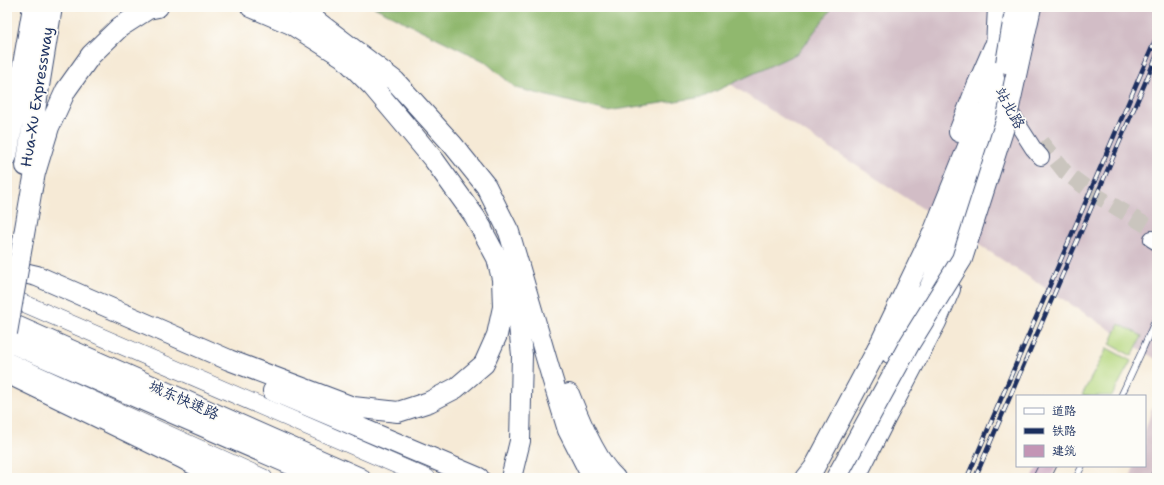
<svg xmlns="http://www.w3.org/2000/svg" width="1164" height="485" font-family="'Shantell Sans','LXGW WenKai TC',sans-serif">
<rect width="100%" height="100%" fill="#fdfcf7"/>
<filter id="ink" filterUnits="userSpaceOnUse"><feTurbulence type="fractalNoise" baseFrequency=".025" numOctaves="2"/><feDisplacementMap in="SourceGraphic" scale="8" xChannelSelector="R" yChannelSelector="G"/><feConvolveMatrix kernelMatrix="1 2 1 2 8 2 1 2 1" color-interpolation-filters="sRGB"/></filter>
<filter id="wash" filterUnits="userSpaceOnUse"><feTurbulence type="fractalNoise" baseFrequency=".012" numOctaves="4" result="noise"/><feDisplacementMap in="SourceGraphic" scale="16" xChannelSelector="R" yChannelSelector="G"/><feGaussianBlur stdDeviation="0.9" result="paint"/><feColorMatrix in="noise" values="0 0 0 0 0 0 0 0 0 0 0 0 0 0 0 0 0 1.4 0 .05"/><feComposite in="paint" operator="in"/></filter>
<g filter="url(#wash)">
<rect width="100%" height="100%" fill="#f6ead6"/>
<path fill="#d2bdc6" d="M611 7H1157V360Z
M1157 392V478H1130L1134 466H1145V431Z"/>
<path fill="#b5d77f" stroke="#68836e" d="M1119 324 1142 336 1132 356 1110 344Z
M1107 348 1131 361 1112 396H1085L1082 395Z"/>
<path fill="#90b86e" stroke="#567466" d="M374 7H833L798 53 703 97 607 111 516 88 484 61Z"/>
<g id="blocks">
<path fill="#c395b5" d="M1038 466H1057L1051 478H1032Z"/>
</g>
</g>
<g filter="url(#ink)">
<use href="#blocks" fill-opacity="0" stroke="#3c4b70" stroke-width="1"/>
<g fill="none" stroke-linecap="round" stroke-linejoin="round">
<path stroke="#cac5be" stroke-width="16" stroke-dasharray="16 8" stroke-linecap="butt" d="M1041 142 1065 172 1094 194 1154 230"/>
<defs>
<path id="lane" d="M1121 396 1141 353 1157 316
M1076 478 1082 466"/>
<path id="secondary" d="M996 7 994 47 996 83 1010 112 1033 148 1041 157
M1152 239 1157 242"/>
<path id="primary" d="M7 296 427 478
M7 361 264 478"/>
<path id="highway" d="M251 7 291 24 343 57 373 87 405 125 434 160 475 217 482 228
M298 7 395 81 453 145 486 186 509 232 552 378 568 430 590 473 593 478
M959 132 977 86 994 47
M7 156 33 7
M26 166 52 7
M32 188 35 173 49 127 66 90 91 55 120 27 148 9 158 7
M7 269 37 276 229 360 353 407 398 412 429 402 456 388 484 364 497 335 503 307 502 279 497 258 475 217
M511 283 516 297 522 355 520 441 511 478
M915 312 929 289 954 231 982 143 996 83
M7 322 360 478
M7 341 322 478
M890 353 904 326 917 297
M7 373 182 458 219 478
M273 391 479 478
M569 394C578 417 597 462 615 478
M207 466 242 478
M806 478 814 468 877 350 933 233 981 114
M855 478 886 417 936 322 950 289"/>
</defs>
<use href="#lane" stroke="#3c4b70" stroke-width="7"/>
<use href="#secondary" stroke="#3c4b70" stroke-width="18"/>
<use href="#primary" stroke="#3c4b70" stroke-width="18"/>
<use href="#highway" stroke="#3c4b70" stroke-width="22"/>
<use href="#lane" stroke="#fff" stroke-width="5.5"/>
<use href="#secondary" stroke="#fff" stroke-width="16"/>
<use href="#primary" stroke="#fff" stroke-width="17"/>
<use href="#highway" stroke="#fff" stroke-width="20"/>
<defs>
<path id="rail" d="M967 478 1157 36
M975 478 1157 55
M1151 478 1157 467"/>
</defs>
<use href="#rail" stroke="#1b2f5e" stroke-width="4.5"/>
<use href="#rail" stroke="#fdfcf7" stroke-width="3" stroke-dasharray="9" stroke-linecap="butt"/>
<defs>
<path id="highway-bridge" d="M1006 63 1014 17
M7 333 32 188
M836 478 910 343 962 259 1006 121 1031 7"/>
</defs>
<use href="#highway-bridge" stroke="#3c4b70" stroke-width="22" stroke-linecap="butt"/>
<use href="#highway-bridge" stroke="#fff" stroke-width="20"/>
</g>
</g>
<g text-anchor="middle" stroke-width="3.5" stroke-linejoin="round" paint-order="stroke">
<g font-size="15" fill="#1b2f5e" stroke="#fdfcf7">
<text transform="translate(37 97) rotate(-81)" y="5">Hua-Xu Expressway</text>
<text transform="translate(1010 108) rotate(61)" y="5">站北路</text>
<text transform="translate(184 400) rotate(24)" y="5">城东快速路</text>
</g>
</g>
<rect width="1164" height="485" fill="none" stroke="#fdfcf7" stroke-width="24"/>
<rect x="1016" y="395" width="130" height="72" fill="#fdfcf7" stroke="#a3aaba"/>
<rect x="1024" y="408" width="20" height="6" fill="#ffffff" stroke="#a3aaba"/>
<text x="1052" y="415" font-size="12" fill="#1b2f5e">道路</text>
<rect x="1024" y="428" width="20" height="6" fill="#1b2f5e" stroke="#a3aaba"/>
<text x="1052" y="435" font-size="12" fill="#1b2f5e">铁路</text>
<rect x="1024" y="445" width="20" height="12" fill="#c395b5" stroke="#a3aaba"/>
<text x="1052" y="455" font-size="12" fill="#1b2f5e">建筑</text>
</svg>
